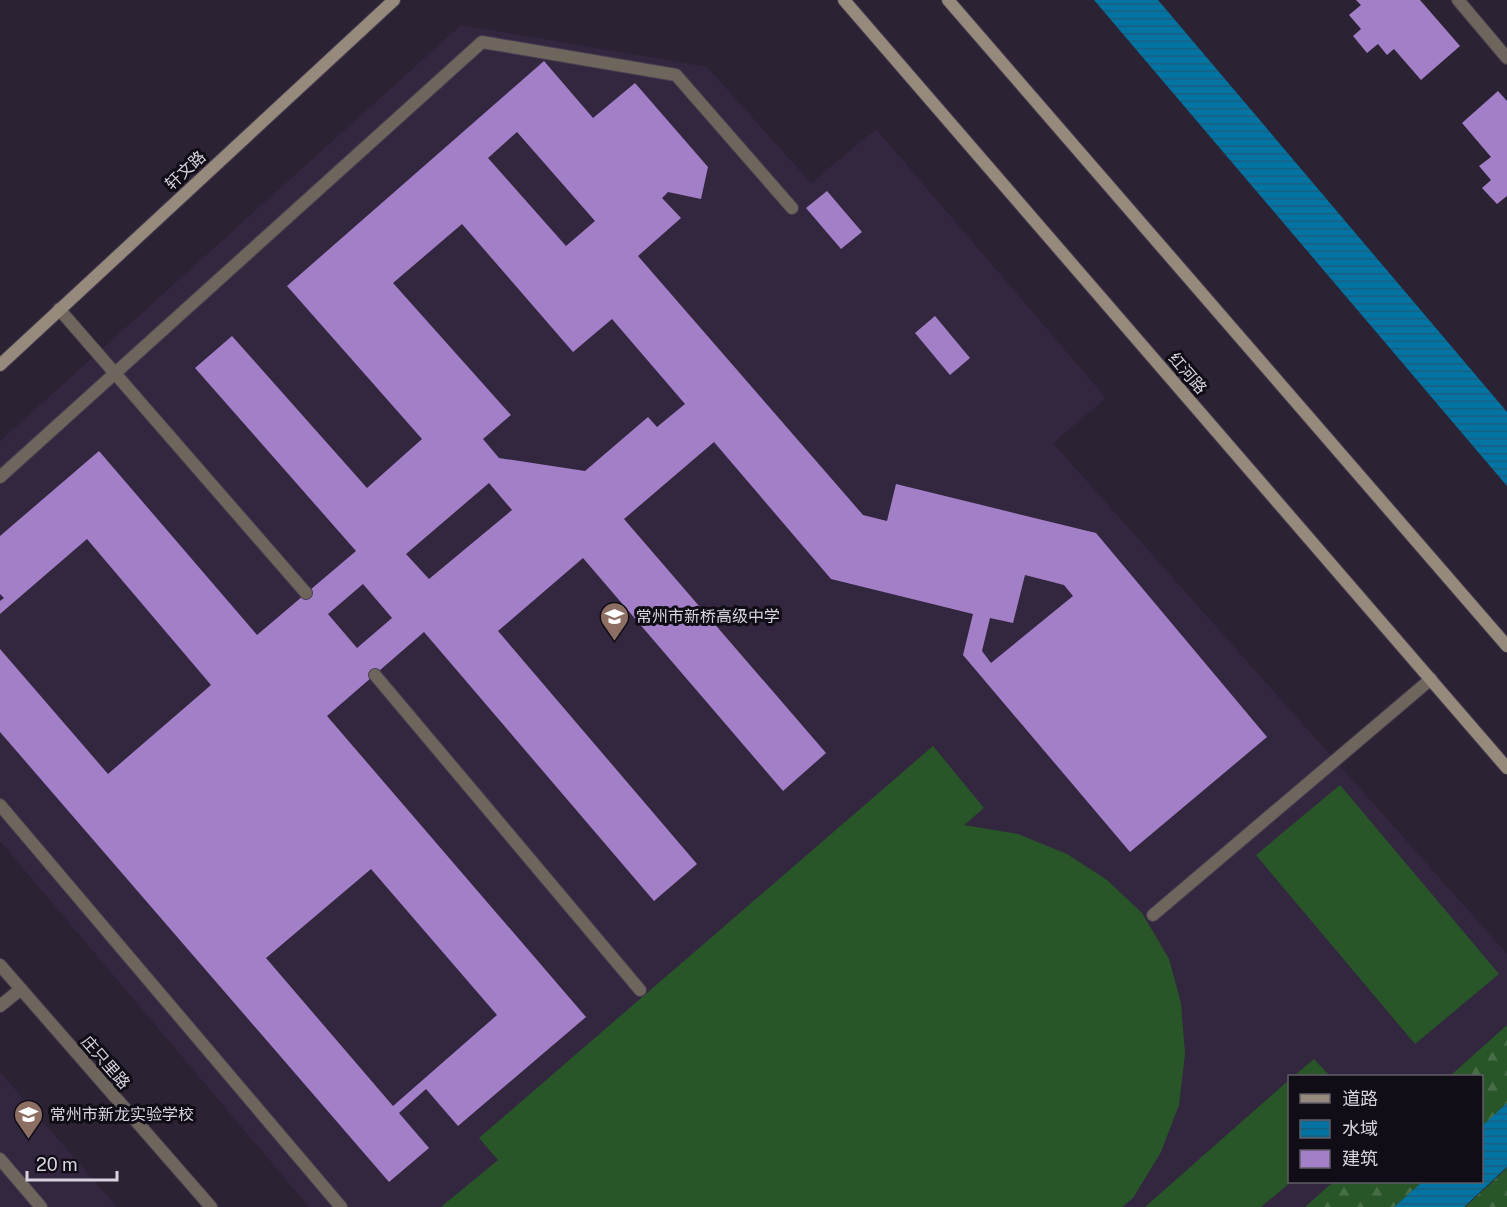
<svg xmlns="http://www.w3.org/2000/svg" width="1507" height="1207" font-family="'Public Sans','Noto Sans SC',sans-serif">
<defs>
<pattern id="forest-firs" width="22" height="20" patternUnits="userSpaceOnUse" patternTransform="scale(1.5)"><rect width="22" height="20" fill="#295628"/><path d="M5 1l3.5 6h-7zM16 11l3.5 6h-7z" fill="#476d47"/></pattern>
<pattern id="water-rules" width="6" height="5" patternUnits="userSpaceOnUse" patternTransform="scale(1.5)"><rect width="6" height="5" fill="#0174a3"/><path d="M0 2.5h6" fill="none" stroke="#1b5f7d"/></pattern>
</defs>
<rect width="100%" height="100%" fill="#2b2234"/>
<path fill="#332740" d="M461 25 707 67 811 183 876 129 1106 398 1053 443 1507 954V1025L1450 1076H1290V1182H1333L1305 1207H309L0 841V441Z
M0 1072 117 1207H0Z"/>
<path fill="url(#forest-firs)" d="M1507 1025V1103L1482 1127V1076H1450Z
M1507 1168V1207H1465Z
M1333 1182H1422L1394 1207H1305Z"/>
<path fill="#295628" d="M933 746 984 808 964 825 1018 834 1067 854 1107 880 1142 913 1169 959 1181 1003 1185 1054 1179 1105 1161 1152 1133 1198 1122 1207H441L498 1160 479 1138Z
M1340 785 1499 974 1415 1044 1256 855Z
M1314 1059 1330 1076H1294Z
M1289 1080 1290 1182H1291L1261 1207H1145Z"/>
<path fill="url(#water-rules)" d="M1094 0H1158L1507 412V486Z
M1507 1103V1167L1464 1207H1394L1422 1182H1482V1126Z"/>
<path fill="#a37fc8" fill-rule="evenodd" d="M1356 0H1420L1460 46 1421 80 1394 49 1387 55 1378 44 1367 53 1353 36 1361 29 1349 15 1361 5Z
M544 61 593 118 635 83 708 167 701 199 668 192 662 198 681 218 638 256 863 515 887 521 896 484 1096 533 1267 737 1130 852 963 655 973 614 831 579 714 442 624 519 826 753 783 791 583 558 498 631 697 864 654 901 424 632 327 716 586 1017 458 1126 426 1089 399 1113 429 1148 389 1182 0 732V649L108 774 211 685 87 539 0 614V601L4 598 0 594V536L99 451 257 635 356 551 195 368 232 336 367 488 422 439 287 286ZM517 132 595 221 566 246 488 158ZM462 224 573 352 612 319 685 404 657 427 648 417 585 471 499 458 483 439 511 415 393 283ZM489 483 512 510 429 579 406 554ZM1025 575 1064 585 1073 596 991 663 982 651 990 618 1013 623ZM363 584 392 618 357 648 328 614ZM371 869 497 1015 393 1106 266 958Z
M1498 91 1507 101V196L1497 204 1482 188 1491 180 1479 166 1491 157 1462 123Z
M827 191 862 232 841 249 806 208Z
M935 316 970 358 950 375 915 333Z"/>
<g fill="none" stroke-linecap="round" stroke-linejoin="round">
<defs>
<path id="lane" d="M1458 0 1507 58
M59 309 306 593
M0 477 482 42 676 75 792 208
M375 675 640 990
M0 805 341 1207
M1153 915 1431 679
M0 1006 21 989
M0 1159 41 1207"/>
<path id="street" d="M0 965 211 1207"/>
<path id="secondary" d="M844 0 1507 768
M948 0 1507 646
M0 365 394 0"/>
</defs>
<use href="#lane" stroke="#473e50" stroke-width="14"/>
<use href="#street" stroke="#473e50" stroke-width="14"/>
<use href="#secondary" stroke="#473e50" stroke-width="14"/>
<use href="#lane" stroke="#6e665d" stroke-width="12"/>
<use href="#street" stroke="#6e665d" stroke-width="12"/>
<use href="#secondary" stroke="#968a7c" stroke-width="12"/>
</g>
<defs>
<symbol id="school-pin" viewBox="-11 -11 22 30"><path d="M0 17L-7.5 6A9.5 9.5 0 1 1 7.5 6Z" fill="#8d6e63" stroke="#110d16"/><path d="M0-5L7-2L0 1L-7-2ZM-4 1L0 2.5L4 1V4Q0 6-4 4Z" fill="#fff"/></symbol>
</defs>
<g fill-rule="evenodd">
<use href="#school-pin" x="598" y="600" width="33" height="45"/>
<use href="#school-pin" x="12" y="1098" width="33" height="45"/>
</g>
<g text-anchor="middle" stroke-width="6" stroke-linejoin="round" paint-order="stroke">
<g font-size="16" fill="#d9d3e0" stroke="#110d16">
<text transform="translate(185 170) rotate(-43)" y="6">轩文路</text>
<text transform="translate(1188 373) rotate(49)" y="6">红河路</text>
<text transform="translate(106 1062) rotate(49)" y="6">庄只里路</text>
</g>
<g font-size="16" fill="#d9d3e0" stroke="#110d16" text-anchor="start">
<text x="636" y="622">常州市新桥高级中学</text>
<text x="50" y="1120">常州市新龙实验学校</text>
</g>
</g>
<rect x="1288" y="1075" width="195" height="108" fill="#110d16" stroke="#615c67" stroke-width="1.5"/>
<rect x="1300" y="1094" width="30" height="9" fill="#968a7c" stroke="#615c67" stroke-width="1.5"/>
<text x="1342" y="1105" font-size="18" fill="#d9d3e0">道路</text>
<rect x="1300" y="1120" width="30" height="18" fill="url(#water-rules)" stroke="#615c67" stroke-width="1.5"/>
<text x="1342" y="1135" font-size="18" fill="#d9d3e0">水域</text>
<rect x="1300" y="1150" width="30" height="18" fill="#a37fc8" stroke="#615c67" stroke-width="1.5"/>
<text x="1342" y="1165" font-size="18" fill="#d9d3e0">建筑</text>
<path d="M27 1171v9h90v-9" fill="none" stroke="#d9d3e0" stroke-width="3"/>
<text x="36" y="1171" font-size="18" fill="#d9d3e0" stroke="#110d16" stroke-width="4.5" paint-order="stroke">20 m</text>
</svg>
